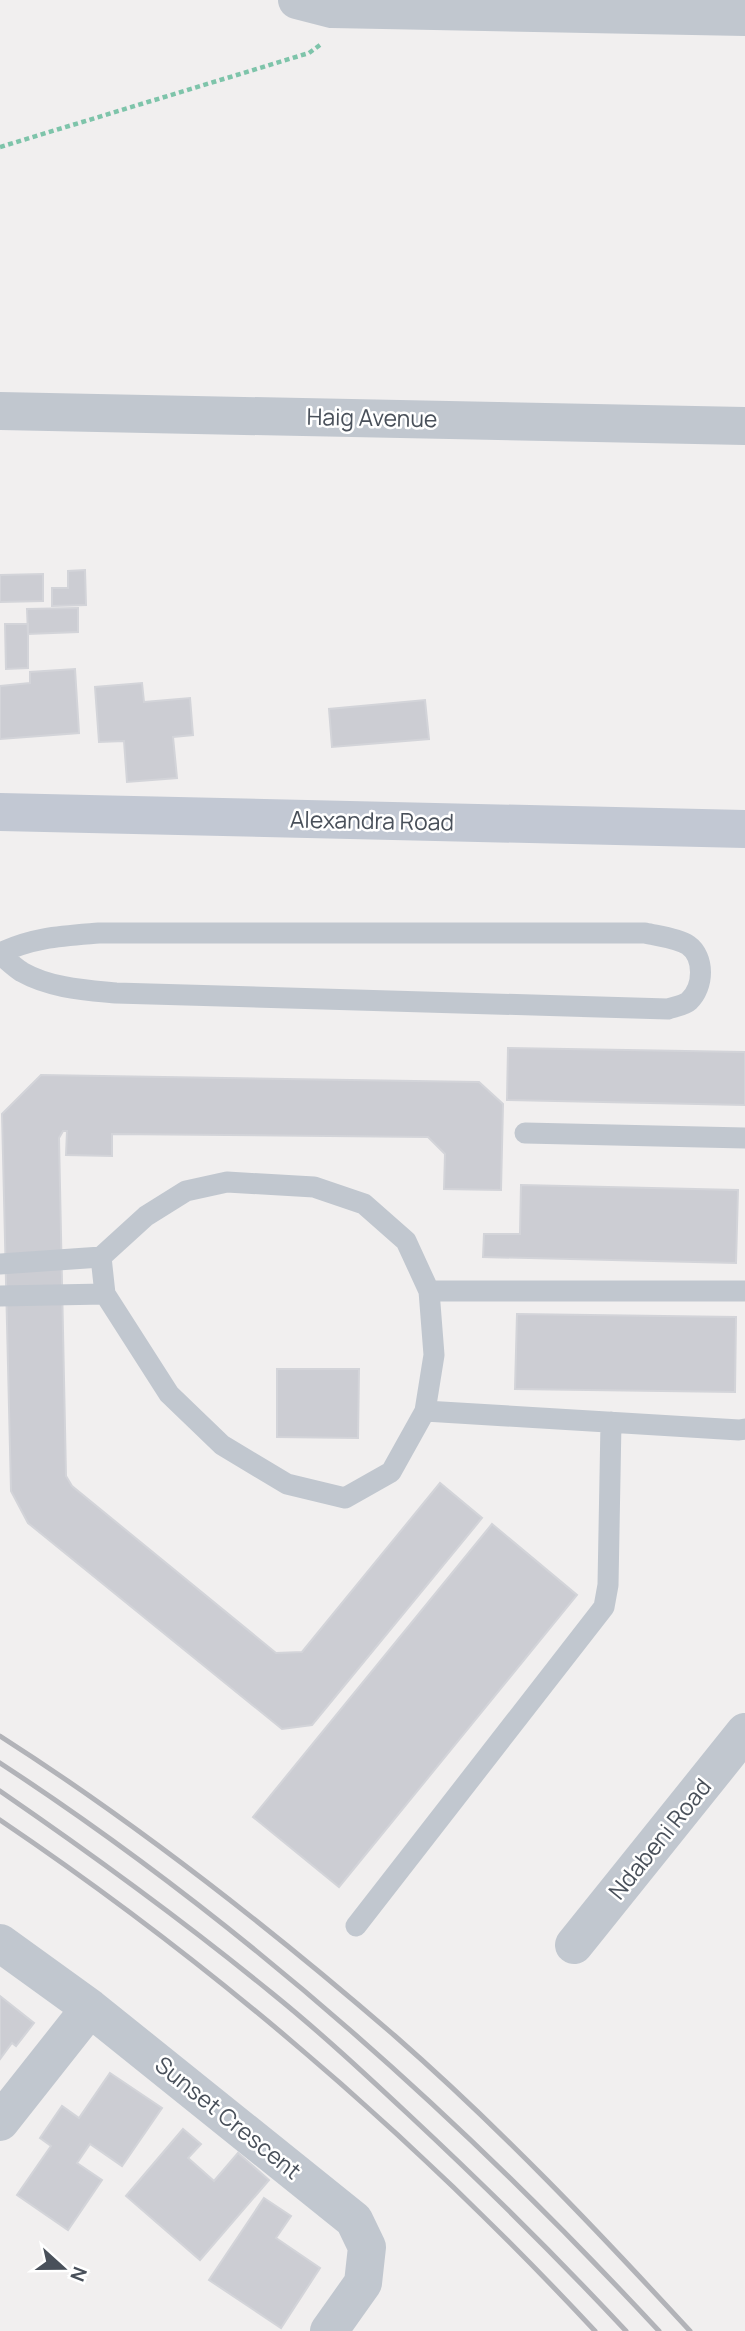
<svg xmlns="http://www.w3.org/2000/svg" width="745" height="2331" font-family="Manrope,sans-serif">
<rect width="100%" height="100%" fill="#f1efef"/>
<path fill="#cccdd3" stroke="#d3d4d9" stroke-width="2" d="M85 570 86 605 52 606V588H68V571Z
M43 574V601L0 602V575Z
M78 608V632L28 634 27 609Z
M5 624H28V668L6 669Z
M75 669 79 733 0 739V686L30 683V672Z
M142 683 144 702 190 698 193 735 173 737 177 778 127 782 124 741 99 742 95 687Z
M425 700 429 739 332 747 329 709Z
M508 1048 745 1052V1105L507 1100Z
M41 1075 479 1082 503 1104 501 1190 444 1189 445 1154 428 1137 112 1134V1156L66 1155 67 1131H63L59 1138 66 1476 72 1486 276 1653 302 1652 440 1483 482 1518 312 1725 282 1729 28 1523 11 1491 2 1114Z
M521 1185 738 1190 736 1263 483 1257 484 1234H520Z
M517 1314 736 1317 735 1392 515 1389Z
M277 1369H359L358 1438 277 1437Z
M492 1524 577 1595 339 1887 253 1817Z
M0 1996 34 2023 16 2046 12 2043 0 2059Z
M110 2073 162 2108 122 2166 90 2144 77 2163 102 2180 68 2230 17 2195 51 2146 40 2138 62 2106 79 2118Z
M183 2129 201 2144 188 2158 214 2181 238 2153 269 2180 200 2260 126 2196Z
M264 2198 291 2216 276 2238 320 2268 281 2328 209 2280Z"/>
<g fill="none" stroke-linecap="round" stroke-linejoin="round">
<path stroke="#7ec4aa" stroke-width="4.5" stroke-dasharray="5 3.5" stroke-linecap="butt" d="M0 147 309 53 320 45"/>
<path stroke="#c1c7cf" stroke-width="21" d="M0 953C34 937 62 936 99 933H645C658 936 677 938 688 945 705 957 704 987 689 1001 685 1005 674 1007 668 1009L116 993C85 990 50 988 22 972 14 967 7 960 0 954
M525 1133 745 1138
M0 1264 101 1257 146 1216 186 1191 227 1182 314 1187 364 1204 406 1241 429 1291 434 1355 425 1411 391 1472 345 1498 287 1484 222 1445 169 1394 105 1294 101 1257
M429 1291H745
M0 1296 105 1294
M425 1411 739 1430 745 1429
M356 1926 604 1607 608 1585 611 1422"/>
<path stroke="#c1c7cf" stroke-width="38" d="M297 0 332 9 745 17
M0 411 745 426
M0 1943 90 2008 354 2220 367 2247 363 2283 329 2331
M574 1945 745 1732
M0 2122 90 2008"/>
<path stroke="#c2c8d3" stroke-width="38" d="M0 812 745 829"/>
<path stroke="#b2b3b8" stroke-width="5" d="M0 1736C139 1825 270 1928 395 2036 499 2127 596 2229 690 2331
M0 1763C243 1922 462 2119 659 2331
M0 1791C93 1855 185 1922 273 1994 320 2032 364 2073 408 2114 483 2184 556 2256 626 2331
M0 1820C216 1966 417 2140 595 2331"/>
</g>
<g text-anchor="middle" stroke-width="5" stroke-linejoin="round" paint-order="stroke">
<g font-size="23" fill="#49505a" stroke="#fff">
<text transform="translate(372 418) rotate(1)" y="8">Haig Avenue</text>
<text transform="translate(372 821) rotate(1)" y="8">Alexandra Road</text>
<text transform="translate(660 1839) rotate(-51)" y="8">Ndabeni Road</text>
<text transform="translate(228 2118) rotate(39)" y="8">Sunset Crescent</text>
</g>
</g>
<g transform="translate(63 2268) rotate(111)" stroke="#ffffff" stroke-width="5" paint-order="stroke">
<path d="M0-5L12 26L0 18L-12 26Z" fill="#49505a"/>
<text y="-10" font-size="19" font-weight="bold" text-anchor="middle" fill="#49505a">N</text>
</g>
</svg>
